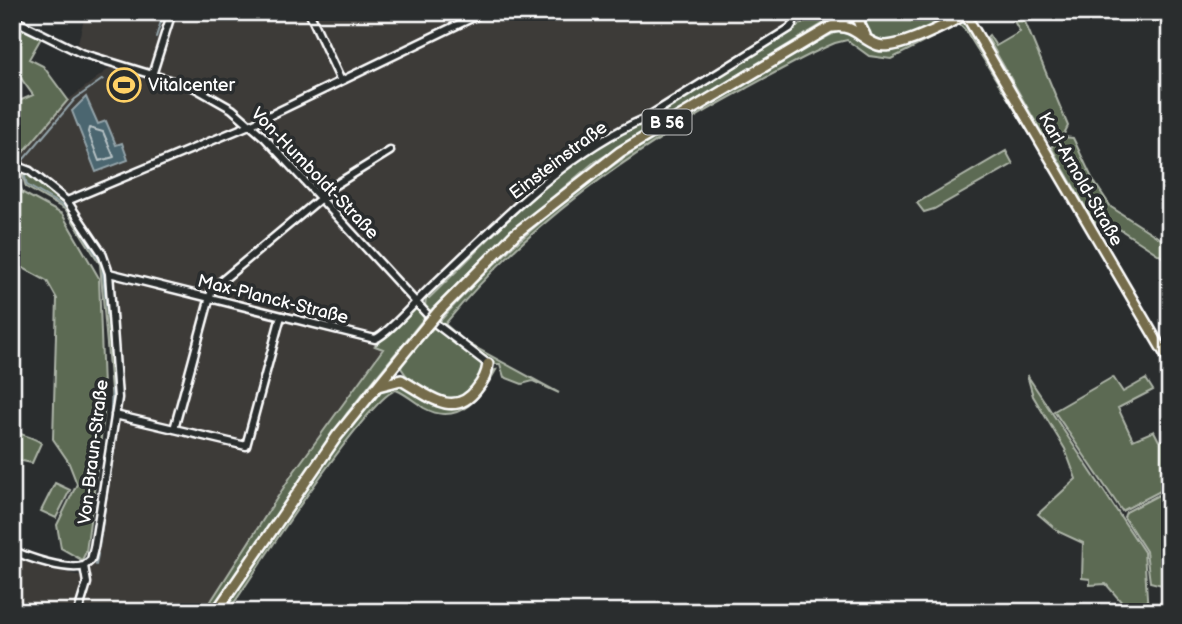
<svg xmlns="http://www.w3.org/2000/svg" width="1182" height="624" font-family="'Balsamiq Sans',sans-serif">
<rect width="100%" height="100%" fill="#2a2d2e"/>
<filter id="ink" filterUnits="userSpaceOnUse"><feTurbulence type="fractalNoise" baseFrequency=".0143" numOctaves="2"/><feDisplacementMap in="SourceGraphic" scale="14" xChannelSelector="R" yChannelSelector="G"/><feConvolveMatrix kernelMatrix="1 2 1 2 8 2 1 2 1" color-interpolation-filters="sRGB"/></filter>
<g filter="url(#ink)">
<path fill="#3d3a38" d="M86 12H820L801 24 798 20 625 125 514 206 406 306 380 335 383 348 293 473 204 612H85L90 567 99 537 119 395 106 256 35 172 15 158 68 100 114 65 78 55 77 46Z
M12 555 25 562 81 576 82 590 76 612H12Z"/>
<path fill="#5b6a52" stroke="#adb4a8" stroke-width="2" d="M820 12H842L593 163 498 243 429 312 425 307 426 296 429 298C490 240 562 156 644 122Z
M868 12H949C931 43 840 56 868 12Z
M1009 12H1021L1068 126 1064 134 1051 141 1042 133 987 37 989 35 996 46 1020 32Z
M958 20 968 26 1034 134 1031 136 966 31 959 24 891 59 869 56 847 40 835 43C804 56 775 73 745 89 632 150 527 224 445 324L467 343 559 393 533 381 522 384 504 377 500 364H495L451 335 439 322C530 220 614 159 733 89 769 69 804 47 841 30 855 29 862 42 875 48 899 60 936 31 958 20Z
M22 29 41 38 29 59 43 66 68 100 16 161 12 160V104L33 95C13 67 6 62 22 29Z
M1063 137 1073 138 1093 180 1111 207 1170 245V262L1104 219 1095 224 1051 147Z
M1006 151 1013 164 934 209 924 212 917 203Z
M21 170C55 187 88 225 103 261 114 288 116 382 113 413L100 264 66 210 26 187Z
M12 178H16L23 193 62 214 99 278 104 415 86 552 82 560 61 548 57 525 77 484 68 461 53 439 57 299 47 281 12 262Z
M415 307 425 317 347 413 212 612H204L293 473 383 349 375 346Z
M435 326 484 366C473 416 422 401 401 368L402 363Z
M496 370C483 394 460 428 424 408 415 402 406 394 396 390 368 397 251 578 228 612H222L341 439 381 390C400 374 416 396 433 404 440 408 448 407 456 407L491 371Z
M1027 375 1144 552 1148 612H1130L1106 584 1090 585V579L1082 578 1083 543 1059 532 1038 514 1076 479 1065 449 1033 396Z
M1113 377 1123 392 1146 379 1153 390 1118 408 1133 440 1154 431 1159 441 1165 439 1170 449V460L1163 464 1170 486 1122 511 1054 411Z
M12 430C22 436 32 436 41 443L32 463 18 460 12 455Z
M55 483 70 490 56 518 41 511Z
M1170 489V587L1150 582 1146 551 1124 517 1126 512Z"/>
<path fill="#4b666f" stroke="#93a3a9" stroke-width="2" d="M86 97 98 124 106 121 116 145 122 143 128 160 96 172 72 111Z"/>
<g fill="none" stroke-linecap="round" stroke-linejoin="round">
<path stroke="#b7c2c5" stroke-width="2" d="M89 128 103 132 114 157 99 161 88 132Z"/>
<path stroke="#93a3a9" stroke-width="2" d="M156 37 164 12
M24 159 75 99 103 79
M25 177 27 185 68 209 102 264 113 373 110 425
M110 477 117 430
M106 500 109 482
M99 547 105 508
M96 565 98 554
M83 612 84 608"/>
<defs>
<path id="minor" d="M309 12 341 81
M12 19 81 53 195 88 232 109 265 138 436 324 488 364
M153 72 172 12
M12 139 20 166
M12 164 30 171 67 201 102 253 109 273 118 398 94 548 91 560 84 566 87 583 78 612
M319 195 390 151
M67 201 252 124 484 12
M109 273 375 339C387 335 418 299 430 288 494 228 562 154 644 119L790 28 793 23 789 12
M115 415 246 446 281 316
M174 429 212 289 321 198
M12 550C28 558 67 571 84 566
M1060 609 1070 612"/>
<path id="major" d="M964 12 1170 363"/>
<path id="highway" d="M862 12 859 23 865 35
M833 27C855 24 860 39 878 45 896 51 949 24 965 14
M438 312 515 234 620 152 856 12
M378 386 401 380C425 393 453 420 476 390 482 383 487 374 488 364
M216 612 337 436 427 325"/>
</defs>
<use href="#minor" stroke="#fff" stroke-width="11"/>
<use href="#major" stroke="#fff" stroke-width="13"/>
<use href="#highway" stroke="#fff" stroke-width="14"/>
<use href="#minor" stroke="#2a2d2e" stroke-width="6"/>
<use href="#major" stroke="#746c4b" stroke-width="8"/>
<use href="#highway" stroke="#746c4b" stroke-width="9"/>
<defs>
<path id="highway-bridge" d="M427 325 438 312"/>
</defs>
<use href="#highway-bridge" stroke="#fff" stroke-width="14" stroke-linecap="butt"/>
<use href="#highway-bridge" stroke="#746c4b" stroke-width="9"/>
</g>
</g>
<defs>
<symbol id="stadium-ring" viewBox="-11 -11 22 22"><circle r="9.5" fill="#2a2d2e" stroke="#ffd166" stroke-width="1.5"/><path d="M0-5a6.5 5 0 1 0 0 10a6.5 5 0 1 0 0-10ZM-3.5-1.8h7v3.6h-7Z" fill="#ffd166"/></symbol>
</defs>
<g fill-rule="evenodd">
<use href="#stadium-ring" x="105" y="66" width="38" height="38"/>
</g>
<g text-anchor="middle" stroke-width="7" stroke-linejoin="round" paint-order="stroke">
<rect fill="#2a2d2e" stroke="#bfc0c0" stroke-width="2" x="642.5" y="109.5" width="49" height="25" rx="5"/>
<g font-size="16" font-weight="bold" fill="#fff">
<text x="667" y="128">B 56</text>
</g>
<g font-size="18" fill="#fff" stroke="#2a2d2e" text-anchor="start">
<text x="148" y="91">Vitalcenter</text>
</g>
<g font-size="18" fill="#fff" stroke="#2a2d2e">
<text transform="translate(558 160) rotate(-37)" y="6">Einsteinstraße</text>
<text transform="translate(315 173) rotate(46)" y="6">Von-Humboldt-Straße</text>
<text transform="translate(1081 179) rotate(60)" y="6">Karl-Arnold-Straße</text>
<text transform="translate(273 299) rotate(14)" y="6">Max-Planck-Straße</text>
<text transform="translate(93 452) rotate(-83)" y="6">Von-Braun-Straße</text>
</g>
</g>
<rect width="1182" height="624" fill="none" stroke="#2a2d2e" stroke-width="42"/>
<rect x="21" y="21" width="1140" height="582" fill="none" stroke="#fff" stroke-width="2.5" filter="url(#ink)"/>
</svg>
